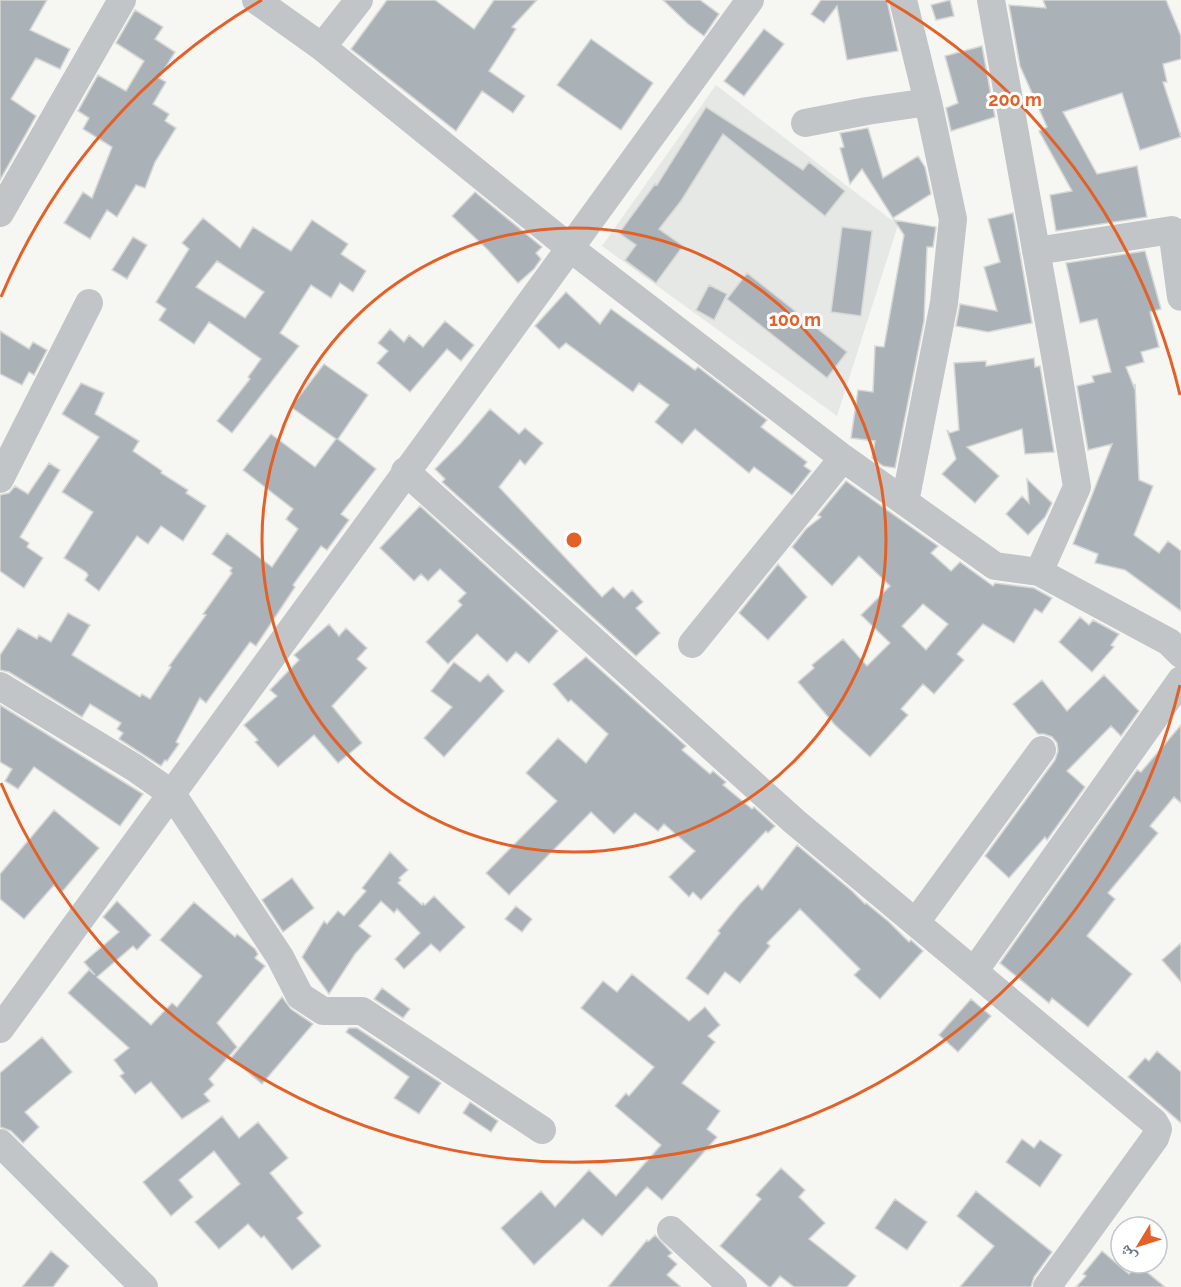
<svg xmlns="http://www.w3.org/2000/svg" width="1181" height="1287" font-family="Raleway,'Noto Naskh Arabic',sans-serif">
<rect width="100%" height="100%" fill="#f6f6f3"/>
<path fill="#e6e8e6" d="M716 85 898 225 837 416 602 246Z"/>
<path fill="#aab2b8" stroke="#d7d7d5" stroke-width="1.5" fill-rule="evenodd" d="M0 0H47L30 30 70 49 60 69 36 58 11 99 36 116 0 180Z
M387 0H435L474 29 494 0H537L512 27 516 29 489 71 525 96 513 113 482 91 456 131 351 49Z
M663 0H700L719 14 704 36 688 24Z
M821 0H887L898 51 847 60 837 6 824 23 811 14Z
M950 0 954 16 936 20 931 5Z
M1043 0H1166L1181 36V59L1163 64 1167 82H1163L1181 137 1140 150 1122 93 1063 112 1097 174 1137 166 1147 217 1056 231 1050 195 1072 191 1039 131 1047 127 1020 66 1009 5 1046 8Z
M135 10 163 27 155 39 175 52 159 78 166 82 153 104 169 114 165 121 176 128 155 162 145 188 136 185 117 217 107 210 90 239 64 223 83 192 92 198 112 147 83 129 89 118 78 111 98 75 126 91 144 61 116 43Z
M764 29 784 44 744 96 724 81Z
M591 39 653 83 621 130 557 85Z
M982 46 995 117 951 131 946 108 958 103 945 56Z
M706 107 803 170 809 162 845 191 825 216 723 134 681 201 659 229 683 246 656 283 625 260 636 245 619 233 655 184 657 185Z
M868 128 883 178 918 156 925 167 931 194 893 218 862 169 850 184 840 148 844 147 840 133Z
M475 192 542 247 536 253 541 259 534 269 518 283 488 250 452 216Z
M1013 213 1032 323 988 332 956 326 960 304 997 311 984 267 1000 262 988 219Z
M203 218 240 248 253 227 291 251 312 220 348 244 341 254 366 271 353 292 340 283 331 298 311 285 280 333 299 346 232 433 217 421 250 379 248 377 261 359 209 322 194 344 159 320 166 309 156 302 189 249 182 243ZM217 261 264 292 245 318 196 287Z
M894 220 936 227 933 247H927L924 321 895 468 883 466 872 458 875 441 851 438 858 390 873 392 875 346 884 347 904 235Z
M842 227 872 231 861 316 831 312Z
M133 237 147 245 127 279 112 270Z
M1145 251 1161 309 1150 312 1159 347 1141 352 1144 362 1126 367 1134 387 1135 384 1139 480 1153 486 1134 535 1159 553 1168 541 1181 551V611L1125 570 1095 563 1098 554 1073 544 1112 444 1088 450 1077 386 1094 382 1092 376 1111 372 1097 319 1080 323 1066 263Z
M747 273 847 352 827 378 727 299Z
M709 285 727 294 714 320 696 310Z
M566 292 600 324 611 309 695 370 698 367 767 420 761 427 807 462 804 466 811 471 792 495 754 467 749 473 695 429 682 444 655 422 669 405 639 383 633 392 566 343 559 349 535 326Z
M445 321 474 345 461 361 447 349 410 392 377 363 388 351 378 343 390 329 404 342 409 335 423 347Z
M0 331 29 349 33 342 47 350 34 375 29 372 22 385 0 374Z
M1034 358 1035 367 1040 366 1054 452 1025 454 1022 429 967 447 999 476 975 503 942 474 956 459 947 430 950 433 959 430 954 363 986 361V366Z
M324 364 368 395 338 439 376 469 341 514 349 520 327 550 321 546 293 585 295 587 256 646 250 642 206 703 200 698 176 742 179 744 167 761 165 760 161 766 119 739 123 733 117 729 121 723 90 704 82 717 9 672 0 670V655L18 628 37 639 39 635 51 642 68 613 90 625 72 655 140 697 142 694 150 699 171 667 169 666 206 615 203 614 232 573 230 571 232 568 212 554 227 533 272 567 298 529 286 519 293 509 243 470 271 434 315 467 336 439 291 407Z
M81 383 104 393 95 414 139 441 133 451 162 471 161 473 188 490 186 493 206 506 183 541 161 526 148 544 137 536 99 591 85 580 88 575 86 572 64 558 93 512 62 492 99 437 62 414Z
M490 409 519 434 525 428 543 443 525 465 520 460 499 487 602 597 613 587 624 598 632 590 643 602 636 608 660 633 636 656 442 482 445 479 435 469 461 443Z
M49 463 60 470 20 537 29 543 27 547 43 558 24 588 0 571V495L9 493 15 486 28 494Z
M1027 479 1052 503 1045 517 1028 535 1006 514 1022 496 1029 503Z
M846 481 938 546 931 553 951 571 960 562 993 586 995 583 1034 588 1052 598 1042 613 1035 609 1014 643 983 624 957 654 964 660 934 694 923 684 901 709 908 715 870 757 835 725 798 682 814 668 812 665 843 639 867 666 890 643 861 615 890 586 859 556 832 586 792 547 806 529 821 517 818 515ZM923 604 948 624 926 650 902 626Z
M420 506 558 631 529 663 516 652 507 662 477 634 448 664 426 642 462 605 458 601 466 593 440 569 428 581 421 574 414 581 380 548Z
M778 564 807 597 768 640 739 613Z
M1080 617 1089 625 1093 620 1119 634 1111 645 1114 647 1092 672 1059 642Z
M329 624 339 636 346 628 367 648 357 659 367 668 332 706 362 743 338 763 314 735 278 767 255 742 258 740 244 725 277 696 270 690 299 660 294 655Z
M586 657 686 746 682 750 710 774 713 771 726 782 723 785 752 809 754 807 775 826 768 833 766 831 701 900 693 892 689 897 669 877 695 851 664 824 658 831 635 813 614 834 591 812 509 895 486 873 557 801 526 773 558 738 586 763 608 734 571 700 568 702 553 684Z
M454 662 480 682 488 674 504 691 444 757 424 738 452 707 431 691Z
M1104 675 1139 711 1121 736 1111 726 1067 771 1085 787 1047 840 1045 837 1009 878 985 856 1055 760 1058 751 1057 743 1052 737 1044 734H1038L1013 704 1042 680 1067 711Z
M0 705 143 794 120 826 34 767 18 789 5 781 12 769 0 762Z
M1181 725V803L1174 797 1150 826 1158 833 1108 893 1115 899 1087 936 1132 974 1088 1027 1052 998 1049 1003 1000 963 1137 770 1141 772Z
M54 810 99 848 62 892 54 885 24 919 0 899V874Z
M797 845 852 891 865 904 866 903 889 922 909 942 911 940 923 951 880 999 854 975 860 969 800 909 767 943 770 946 740 983 725 972 708 995 686 978 720 933 718 931 740 904 758 885 762 890Z
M390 852 408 870 399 878 401 880 398 883 422 905 423 903 425 905 434 896 465 927 440 952 431 944 404 969 395 959 420 933 397 909 394 913 381 901 359 926 371 936 355 954 329 994 302 957 324 921 327 924 338 911 344 916 366 891 362 888Z
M292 878 314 908 283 932 262 900Z
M117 901 151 935 137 950 133 946 97 977 151 1025 172 1003 177 1007 202 976 160 940 194 902 235 937 237 934 255 949 258 954 255 958 265 966 217 1023 237 1047 209 1079 214 1085 204 1094 210 1101 182 1119 151 1082 135 1094 120 1076 124 1073 114 1060 129 1048 68 993 89 970 95 975 84 962 119 932 103 917Z
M516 906 532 919 522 932 505 919Z
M1181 943V982L1162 960Z
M632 974 689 1021 705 1007 720 1025 708 1036 715 1042 682 1083 720 1111 707 1129 717 1137 662 1200 647 1187 602 1236 583 1219 534 1265 501 1228 541 1191 555 1207 589 1170 616 1196 661 1145 615 1106 626 1093 629 1096 654 1067 581 1008 603 981 617 992Z
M382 988 410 1009 403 1018 374 999Z
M282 997 291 1009 313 1024 262 1084 231 1058Z
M971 999 991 1016 958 1052 939 1035Z
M349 1028H357L441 1083 419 1114 394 1098 409 1077 346 1032Z
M42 1037 72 1072 25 1112 39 1127 23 1143 11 1131 0 1127V1073Z
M1157 1051 1181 1072V1123L1128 1077 1145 1058 1149 1061Z
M470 1102 498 1121 491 1132 463 1113Z
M222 1116 239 1138 258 1122 288 1158 270 1173 303 1213 297 1218 321 1246 292 1270 264 1236 261 1238 248 1224 219 1249 195 1222 240 1184 214 1151 179 1180 193 1197 171 1216 143 1182Z
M1022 1139 1034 1148 1040 1140 1062 1155 1040 1187 1006 1162Z
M781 1168 805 1190 799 1197 825 1223 809 1239 856 1276 847 1287H794L780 1276 771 1287H769L720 1246 761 1199 756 1195Z
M976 1191 1052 1252 1034 1277 1031 1287H960L994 1246 957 1216Z
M895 1199 927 1222 907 1250 875 1228Z
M655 1235 672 1253 668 1256 677 1264 667 1275 681 1287H608L647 1240 649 1241Z
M51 1251 69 1266 53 1287H22Z
M1102 1251 1129 1274 1137 1264 1165 1287H1076L1086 1276 1083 1274Z"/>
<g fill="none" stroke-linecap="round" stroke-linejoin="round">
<path stroke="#c1c5c8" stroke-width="28" d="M750 0 570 248 843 458 995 566 1039 572 1169 642 1181 654
M991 0 1056 361 1077 487 1039 572
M322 47 359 0
M805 123 867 111 928 102 903 0
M0 213 122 0
M1036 251 1172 230 1181 297
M405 471 795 822 1154 1122 1158 1129 1155 1138 1047 1287
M0 479 89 303
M905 502 944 303 953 219 928 102
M692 644 843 458
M0 686 135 768 172 794 280 957 300 996 323 1011H362L542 1130
M916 922 1042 750
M975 970 1181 680
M0 1029C192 770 378 507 570 248L322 47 256 0
M0 1143 144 1287
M671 1230 733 1287"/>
</g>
<g fill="none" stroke="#e36026" stroke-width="3">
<circle cx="574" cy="540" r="312"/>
<path d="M1180 685A623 623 0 0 1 1 783M1 297A623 623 0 0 1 262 0M886 0A623 623 0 0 1 1180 395"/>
</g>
<circle cx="574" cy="540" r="9" fill="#e36026" stroke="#fff" stroke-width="3"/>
<g font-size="18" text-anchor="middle" font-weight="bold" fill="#e36026" stroke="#fff" stroke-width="6" stroke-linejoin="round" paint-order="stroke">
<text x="1015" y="106">200 m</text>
<text x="795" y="326">100 m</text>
</g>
<g transform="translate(1139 1245) rotate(232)"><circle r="28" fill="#ffffff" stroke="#c1c7ce" stroke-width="1.5"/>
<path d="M0-4.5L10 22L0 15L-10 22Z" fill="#e36026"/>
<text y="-9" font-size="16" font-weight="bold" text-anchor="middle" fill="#657484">ش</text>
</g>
</svg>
